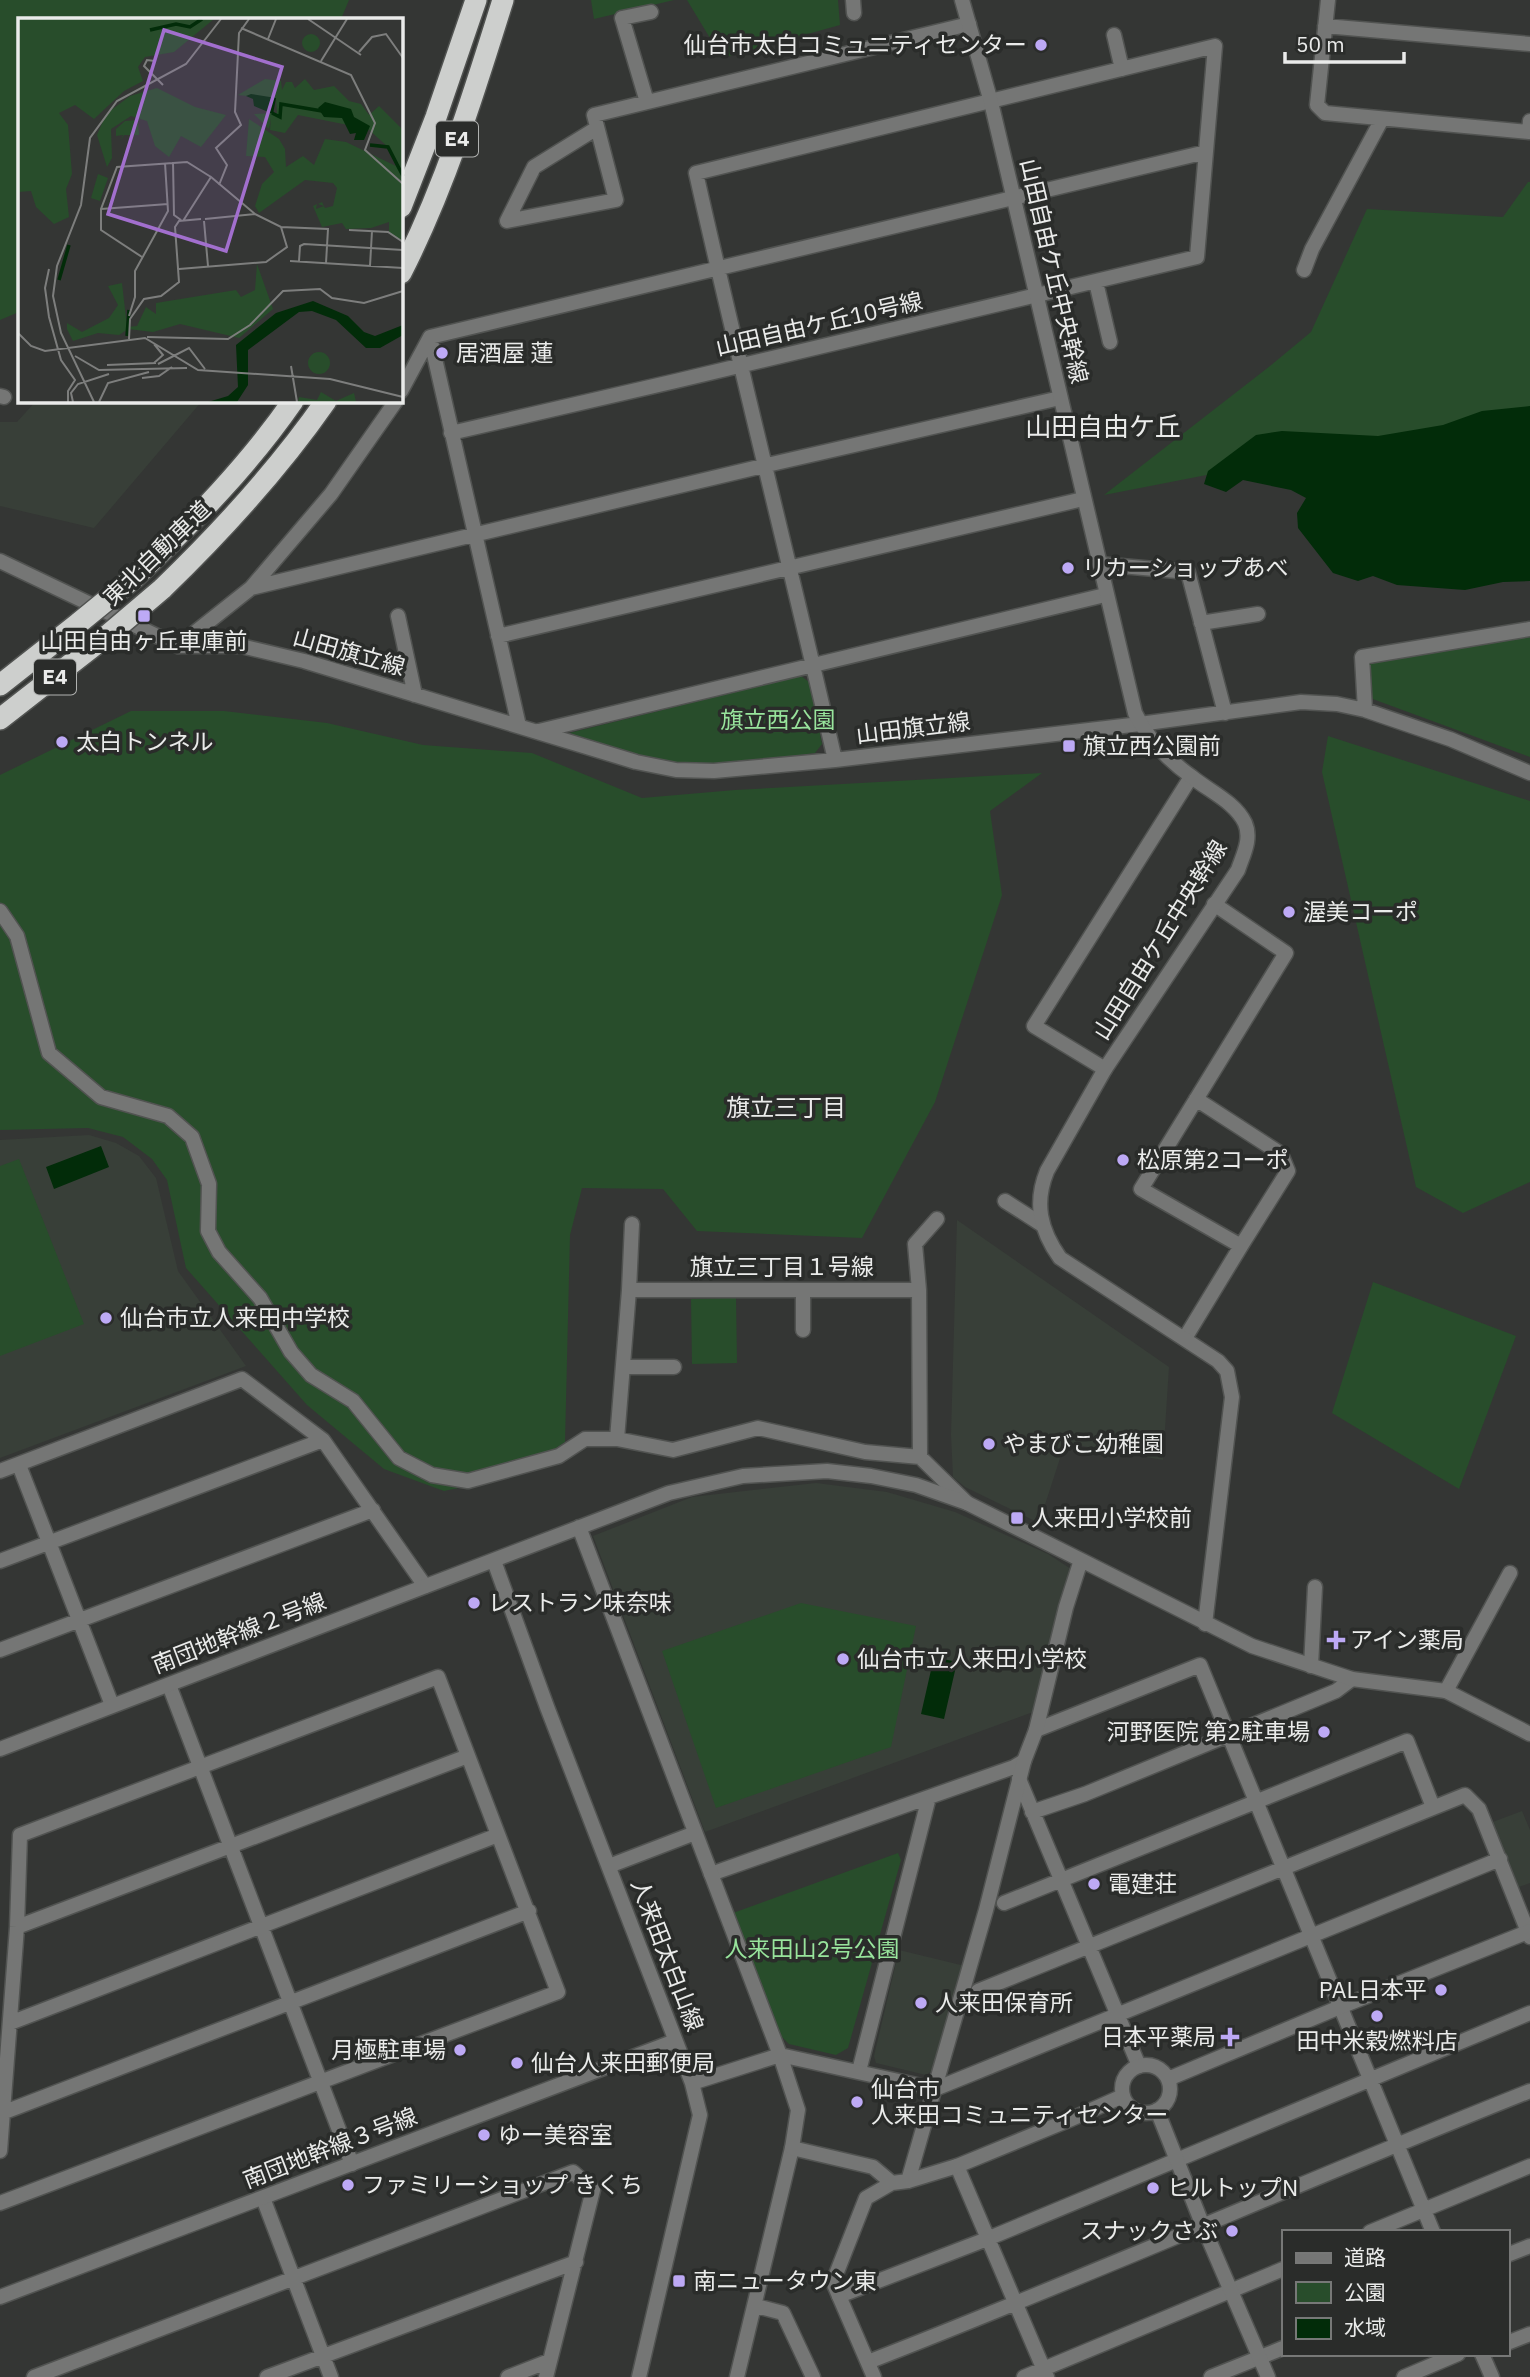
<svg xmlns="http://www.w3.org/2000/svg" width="1530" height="2377" font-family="'IBM Plex Sans','Noto Sans JP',sans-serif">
<rect width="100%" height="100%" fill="#343634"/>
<path fill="#383f38" d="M36 401H202L94 528 0 506V422H17Z
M89 1135 116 1143 139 1156 156 1178 178 1271 246 1366 0 1458V1140Z
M957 1220 1169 1367 1163 1460 1065 1443 1039 1523 965 1487 953 1477 951 1435Z
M816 1483 887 1492 955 1512 1048 1554 1071 1569 1033 1712 705 1832 593 1536 692 1497Z
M1522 1811 1530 1830V1883L1516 1888 1490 1823Z
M899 1950 965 1966 945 2040 941 2039 933 2070 926 2075 876 2063 874 2056Z"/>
<path fill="#284d2b" d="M0 0H349L341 19H19V312L0 320Z
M591 0H674L594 19Z
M687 0H838L840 25 722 58Z
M1528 182H1530V412L1104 495 1270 366 1311 332 1367 209 1503 217Z
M1530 631V757L1370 698 1364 661Z
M801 676 809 682 822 744 815 753C781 757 746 764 712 765 663 767 615 747 569 733Z
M131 711H224L327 723 423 745 532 753 642 798 735 790 1042 773 990 811 1002 895 935 1102 862 1238 697 1231 663 1189 582 1188 570 1235 565 1442 512 1477 444 1491 384 1469 307 1405 186 1268 167 1180 152 1159 123 1137 88 1128 0 1130V775Z
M1328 736 1530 801V1182L1463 1213 1416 1187 1322 772Z
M19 1159 84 1324 0 1356V1166Z
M1373 1282 1516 1336 1459 1489 1332 1413Z
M736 1298 737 1363 692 1364 691 1299Z
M801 1603 916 1626 891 1747 716 1808 662 1651Z
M898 1853 901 1860 848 2048 836 2055 789 2044 780 2035 733 1913Z"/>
<path fill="#022c09" d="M1530 406V581L1503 582 1465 590 1397 585 1373 576 1358 581 1333 573 1298 528 1297 513 1306 498 1291 490 1243 480 1226 492 1204 484 1208 471 1256 435 1282 431 1378 436 1443 425 1482 411Z
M101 1146 109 1167 54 1189 46 1167Z
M934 1657 957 1662 944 1719 921 1714Z"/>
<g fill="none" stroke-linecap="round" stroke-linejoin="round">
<defs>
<path id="minor" d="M853 0 854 13
M1328 0 1317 105 1325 113 1529 132 1530 121
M1325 26 1530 44
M1114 35 1122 69
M647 102 622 18 651 12
M597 128 534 167 507 221 616 200 594 115 969 24
M1304 270 1312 249 1382 119
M1096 282 1110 342
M430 337 519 726
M401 391 430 337 1206 152
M451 433C700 376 948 317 1197 257L1215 46 696 173C740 369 790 564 835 760
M1099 564 1188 572 1225 713
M251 588 767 465 1060 398
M398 616 415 695
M1201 623 1258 614
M498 636 1083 499
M178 646H241L304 661 636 762 676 770 714 771 835 760 1140 724 1301 702 1337 704 1365 710 1450 739 1530 773
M178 646 251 588 331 494 396 401
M1365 710 1362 657 1530 629
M539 731 1105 595
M0 911 17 936 49 1053 101 1097 168 1116 192 1137 209 1184 208 1231 219 1252 260 1298 291 1352 311 1375 353 1401 399 1458 432 1475 468 1481 559 1456 585 1439H617L673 1450 758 1428 865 1452 920 1457 967 1503
M1105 1069 1034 1026 1191 777
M1196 1099 1281 1154 1288 1171 1241 1246
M1005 1201 1041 1224
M629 1290 632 1224
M803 1290V1330
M919 1290 915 1244 937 1219
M1185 1338 1241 1246 1141 1189 1286 953 1214 904
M623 1367H674
M617 1439 629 1290H919L920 1457
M19 1465 112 1705
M0 1471 242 1379 323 1440 425 1586
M0 1561 323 1440
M0 1650 373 1510
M1311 1666 1315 1587
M169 1685 352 2164
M1446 1691 1510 1573
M1036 1730 1200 1665 1433 2232
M1019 1779 1139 2066
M1032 1812 1085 1794 1336 1691 1352 1679
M711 1874 1014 1767 1024 1761
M1004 1903 1407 1741 1433 1807
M17 1927 468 1756
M978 1991 1465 1795 1479 1809 1530 1937
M10 2023 498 1835
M859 2071 929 1797
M935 2089 1500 1859
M2 2113 529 1911
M0 2151 17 1927 20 1835 438 1677 558 1992 0 2203
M957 2166 1047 2377
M263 2198 331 2377
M1370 2232 1530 2166
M1507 2255 1530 2246
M839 2296 987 2239 1530 2013
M756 2306 783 2313 813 2377
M1507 2343 1530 2334
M1482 2354 1492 2377
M868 2362C1090 2276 1308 2179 1530 2091
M34 2377 573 2172 593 2190 546 2377
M267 2377 576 2262
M508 2377 549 2361
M737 2377 792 2148
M1024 2377 1283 2269
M1211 2377 1283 2348
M1404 2377 1458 2354"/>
<path id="tertiary" d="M962 0 991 102 1135 713C1148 739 1168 760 1192 777 1209 791 1235 802 1245 823 1252 839 1243 855 1238 870L1105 1069 1047 1171C1034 1203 1040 1230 1060 1258L1218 1361 1227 1371 1232 1397 1205 1624
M0 396 4 397
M0 561 178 646
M579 1527 780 2055 798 2110 792 2148 873 2167 892 2183
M494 1561 547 1707 692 2083 700 2115 639 2377
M0 1749 669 1493 743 1476 827 1471 871 1476 916 1485 967 1503 1081 1560
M609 1866 695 1833
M1122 2089a24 24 0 1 1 48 0a24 24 0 1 1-48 0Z
M1168 2079 1340 2007 1530 1931
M692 2083 780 2055 935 2089
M1157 2110 1203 2226 1268 2377
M908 2181 986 1910 1024 1761 1036 1730 1066 1607 1081 1560 1252 1646 1352 1679 1446 1691 1530 1734
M0 2297 675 2041
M874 2377 833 2282 866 2198 892 2183 908 2181 957 2166 1069 2120 1123 2096"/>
<path id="motorway" d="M401 207 436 117 476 0
M401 273C445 187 474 93 503 0
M135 577C193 522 248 466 293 401
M162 589C222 531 278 470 326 401
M0 685 80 622
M0 719 109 634"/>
</defs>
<use href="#minor" stroke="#515351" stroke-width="17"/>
<use href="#tertiary" stroke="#515351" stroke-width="17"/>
<use href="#motorway" stroke="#515351" stroke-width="24"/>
<use href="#minor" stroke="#757675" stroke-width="14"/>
<use href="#tertiary" stroke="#757675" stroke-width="14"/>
<use href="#motorway" stroke="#cdcfcd" stroke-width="21"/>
<defs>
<path id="motorway-bridge" d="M80 622 135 577
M109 634 162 589"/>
</defs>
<use href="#motorway-bridge" stroke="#515351" stroke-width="24" stroke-linecap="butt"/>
<use href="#motorway-bridge" stroke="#cdcfcd" stroke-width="21"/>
</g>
<g fill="#bda9f5" stroke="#2a2c2a" stroke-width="2.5">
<circle cx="1041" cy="45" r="7"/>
<circle cx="442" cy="353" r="7"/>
<circle cx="1068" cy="568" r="7"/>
<rect x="137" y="609" width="14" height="14" rx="3.5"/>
<circle cx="62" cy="742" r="7"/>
<rect x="1062" y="739" width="14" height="14" rx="3.5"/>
<circle cx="1289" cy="912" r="7"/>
<circle cx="1123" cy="1160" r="7"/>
<circle cx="106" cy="1318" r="7"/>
<circle cx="989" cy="1444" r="7"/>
<rect x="1010" y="1511" width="14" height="14" rx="3.5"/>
<circle cx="474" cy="1603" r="7"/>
<path d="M1332.5 1629.5h7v7h7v7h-7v7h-7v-7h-7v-7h7z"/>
<circle cx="843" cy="1659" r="7"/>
<circle cx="1324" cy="1732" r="7"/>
<circle cx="1094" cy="1884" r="7"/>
<circle cx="1441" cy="1990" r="7"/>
<circle cx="921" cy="2003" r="7"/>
<circle cx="1377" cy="2016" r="7"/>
<path d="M1226.5 2026.5h7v7h7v7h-7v7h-7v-7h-7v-7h7z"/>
<circle cx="460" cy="2050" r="7"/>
<circle cx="517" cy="2063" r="7"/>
<circle cx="857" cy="2102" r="7"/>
<circle cx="484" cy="2135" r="7"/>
<circle cx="348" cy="2185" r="7"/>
<circle cx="1153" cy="2188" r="7"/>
<circle cx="1232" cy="2231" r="7"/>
<rect x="672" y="2274" width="14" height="14" rx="3.5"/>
</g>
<g text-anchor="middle" stroke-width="7" stroke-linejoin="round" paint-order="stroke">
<g fill="#2a2c2a" stroke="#b0b2b0" stroke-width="2">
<rect x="436" y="121.5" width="42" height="35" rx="5"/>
<rect x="34" y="659.5" width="42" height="35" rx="5"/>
</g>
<g font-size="21" font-weight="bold" fill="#eaebea">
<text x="457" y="146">E4</text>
<text x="55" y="684">E4</text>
</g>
<g font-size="23" fill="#eaebea" stroke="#2a2c2a" text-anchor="start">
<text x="1027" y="53" text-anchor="end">仙台市太白コミュニティセンター</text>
<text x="456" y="361">居酒屋 蓮</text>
<text x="1082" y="576">リカーショップあべ</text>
<text x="144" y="649" text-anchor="middle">山田自由ヶ丘車庫前</text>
<text x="76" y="750">太白トンネル</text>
<text x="1083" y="754">旗立西公園前</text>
<text x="1303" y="920">渥美コーポ</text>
<text x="1137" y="1168">松原第2コーポ</text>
<text x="120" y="1326">仙台市立人来田中学校</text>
<text x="1003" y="1452">やまびこ幼稚園</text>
<text x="1031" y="1526">人来田小学校前</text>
<text x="488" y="1611">レストラン味奈味</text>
<text x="1350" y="1648">アイン薬局</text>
<text x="857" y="1667">仙台市立人来田小学校</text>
<text x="1310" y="1740" text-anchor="end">河野医院 第2駐車場</text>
<text x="1108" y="1892">電建荘</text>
<text x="1427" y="1998" text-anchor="end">PAL日本平</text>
<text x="935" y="2011">人来田保育所</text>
<text x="1216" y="2045" text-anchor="end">日本平薬局</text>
<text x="1377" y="2049" text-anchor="middle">田中米穀燃料店</text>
<text x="446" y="2058" text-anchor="end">月極駐車場</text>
<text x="531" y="2071">仙台人来田郵便局</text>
<text x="871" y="2097">仙台市<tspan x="871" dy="26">人来田コミュニティセンター</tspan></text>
<text x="498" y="2143">ゆー美容室</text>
<text x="362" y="2193">ファミリーショップ きくち</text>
<text x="1167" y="2196">ヒルトップN</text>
<text x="1218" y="2239" text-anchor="end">スナックさぶ</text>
<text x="693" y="2289">南ニュータウン東</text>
</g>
<g font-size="23" fill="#eaebea" stroke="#2a2c2a">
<text transform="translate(1054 271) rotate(77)" y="8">山田自由ケ丘中央幹線</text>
<text transform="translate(819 324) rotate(-13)" y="8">山田自由ケ丘10号線</text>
<text transform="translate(157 553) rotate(-44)" y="8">東北自動車道</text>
<text transform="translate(349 652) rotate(16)" y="8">山田旗立線</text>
<text transform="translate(913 728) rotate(-7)" y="8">山田旗立線</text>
<text transform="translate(1160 940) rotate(-58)" y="8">山田自由ケ丘中央幹線</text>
<text x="782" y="1275">旗立三丁目１号線</text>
<text transform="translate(239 1633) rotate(-21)" y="8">南団地幹線２号線</text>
<text transform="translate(667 1955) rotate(69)" y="8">人来田太白山線</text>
<text transform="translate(330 2148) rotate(-21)" y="8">南団地幹線３号線</text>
</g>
<g font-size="23" fill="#98e49c" stroke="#2a2c2a">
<text x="778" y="728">旗立西公園</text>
<text x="812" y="1957">人来田山2号公園</text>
</g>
<g font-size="24" fill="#eaebea" stroke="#2a2c2a">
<text x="786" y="1116">旗立三丁目</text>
</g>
<g font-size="26" fill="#eaebea" stroke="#2a2c2a">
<text x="1103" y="436">山田自由ケ丘</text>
</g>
</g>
<g transform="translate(18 18)">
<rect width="385" height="385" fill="#343634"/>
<path d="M0 1H196L156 34 127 39 120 49 125 63 106 73 76 101 57 87 41 95 50 107 54 156 48 171 51 199 36 206 18 189 13 173 0 174ZM284 25a9 9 0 1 1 18 0a9 9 0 1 1-18 0ZM247 61 263 63 264 72 268 64H274L277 70 287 61 296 72 316 68 331 83 343 86 351 97 361 88 385 112V224L371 214V204L353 210 328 211 324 205 304 209 295 188 299 186 298 191 306 188 300 186 304 184 307 190 315 188 319 170 315 165 287 162 241 195 237 188 244 166 256 154 247 139 228 138 231 101 261 121 267 131 268 149 285 138 296 147 307 121 328 124 380 149 370 129 350 111 280 97 267 115 252 112 253 100 251 111 236 96 259 95 258 81 220 77ZM139 70 177 89 208 97 183 129 163 118 151 139 137 128 129 103 113 98 93 111 94 140 89 149 79 117 88 96 112 78ZM120 102 121 117H106L102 123 105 117 98 118V111L107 103ZM80 156 90 160 82 183 73 180ZM239 246 255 291 221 320 162 306 135 314 110 311 101 317 80 315 55 323 49 311V305L64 314 91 300 100 287 90 268 104 265 109 309 119 308 128 289 138 296V285L218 272 223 279 237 272ZM290 345a11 11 0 1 1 22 0a11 11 0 1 1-22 0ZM303 374 318 383 336 375 338 384H280L281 379 299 382Z" fill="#284d2b"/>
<path d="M233 76 258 80 255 96 236 88 235 81 228 78ZM307 84 333 91 336 99 352 108 346 122H336L338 115 332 116 324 100 306 99 300 90ZM295 283 330 298 346 314 357 318 385 307V317L362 330H348L318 302 294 293 281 294 230 332V367L219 384H190L210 378 220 369 218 327 258 295Z" fill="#022c09"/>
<path fill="none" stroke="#022c09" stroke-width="3.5" d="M132 12 158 6 172 9 184 1M254 95 262 99 263 86 304 93M352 127 370 129 385 158M41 262 51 227M109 318 111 292"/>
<path fill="none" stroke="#7d7e7d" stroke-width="2" d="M290 1 343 37M223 10 333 57 357 105 347 132 385 166M250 21 258 1M341 34 354 19 368 16 385 40M137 43 129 42 126 48 145 67M303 43 329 1M155 144 156 197 163 202M201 167 209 147 198 130 223 107 217 94 221 15 231 1M83 191 150 186M187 201 237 196 263 209 310 211 308 245M165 203 193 159 237 196M186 203 190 248M331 212 370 214 385 224M124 239 83 212V191L99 149 169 144 193 159M272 243 385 250M281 243 282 228 286 226 385 232M352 248 354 213M31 251 27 270 31 299 43 342 57 362 50 373V384M161 251 248 244 269 229 263 209M111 298 117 279V253L150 193 147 145M0 315 13 328 27 333 127 320 180 352 312 361 385 379M129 319 210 321 232 307 265 273 302 271 314 280 346 285 385 273M111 321 112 301 126 281 143 278 161 264 157 209 161 203 183 201M136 326 145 337 136 345M57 338 81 352 169 350M140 346 171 330 187 351M89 347 138 345M273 348 279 384M124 360 141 358 154 349M55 384 53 375 60 366 91 356M76 384 43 315 35 278 39 248 63 187 72 120 99 83 168 46 203 1M81 384 90 365 131 354"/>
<path fill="#a26fce" fill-opacity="0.15" stroke="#a26fce" stroke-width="3.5" d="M146 12 264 49 208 233 90 196Z"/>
<rect width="385" height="385" fill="none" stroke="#eaebea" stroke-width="3.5"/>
</g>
<rect x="1282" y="2230" width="228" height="126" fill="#2a2c2a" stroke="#777877" stroke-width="2"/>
<rect x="1296" y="2253" width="35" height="10" fill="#757675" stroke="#777877" stroke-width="2"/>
<text x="1344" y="2265" font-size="21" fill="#eaebea">道路</text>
<rect x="1296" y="2282" width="35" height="21" fill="#284d2b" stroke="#777877" stroke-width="2"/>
<text x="1344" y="2300" font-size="21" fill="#eaebea">公園</text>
<rect x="1296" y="2318" width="35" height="21" fill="#022c09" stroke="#777877" stroke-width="2"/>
<text x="1344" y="2335" font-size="21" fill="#eaebea">水域</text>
<path d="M1285 52v10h119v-10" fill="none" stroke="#eaebea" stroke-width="3.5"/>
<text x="1296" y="52" font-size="21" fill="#eaebea" stroke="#2a2c2a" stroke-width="5" paint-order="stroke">50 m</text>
</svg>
